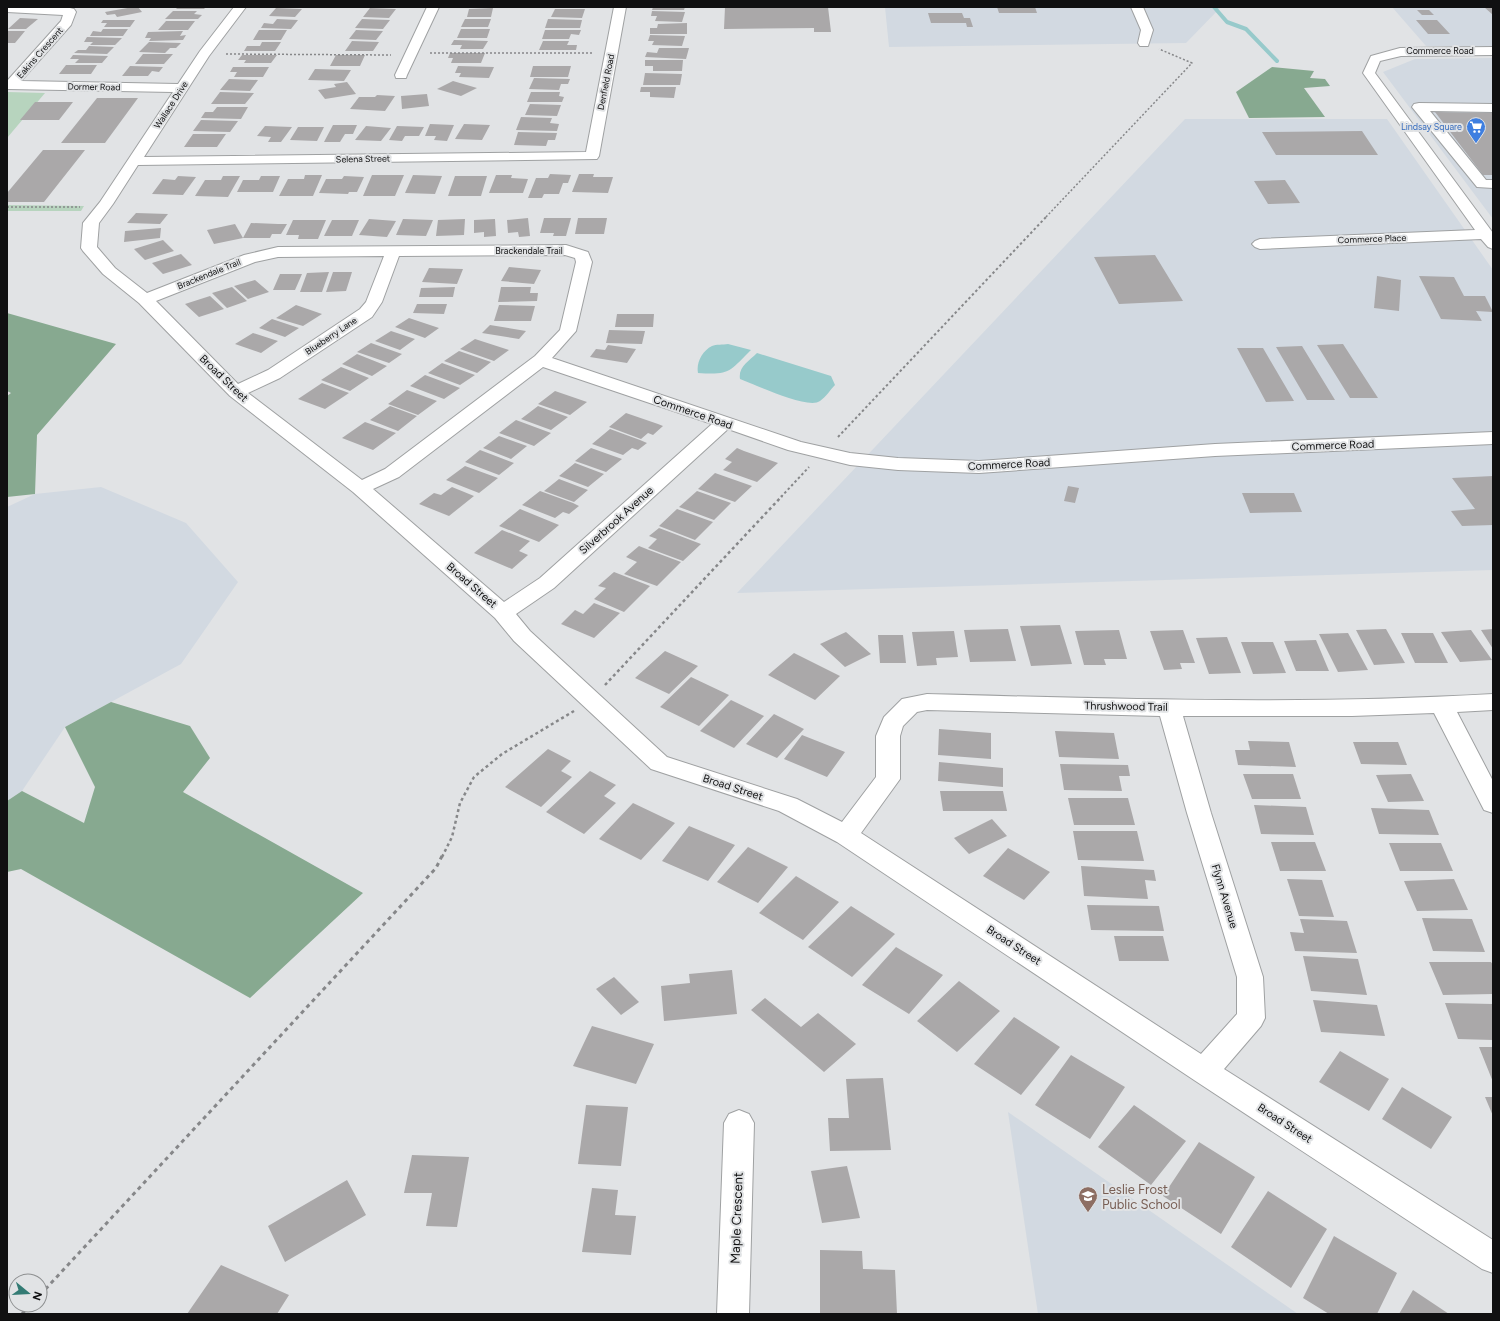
<svg xmlns="http://www.w3.org/2000/svg" width="1500" height="1321" font-family="Figtree,sans-serif">
<rect width="100%" height="100%" fill="#e1e3e5"/>
<path fill="#d2d9e1" d="M885 7H1221L1186 43 889 47Z
M1392 7H1493V46H1426Z
M1493 58V219L1383 72 1415 59Z
M1185 119H1387L1493 270V570L737 593Z
M101 487 186 523 238 582 181 664 65 727 22 791 7 801V507L35 494Z
M1008 1112 1298 1314H1038Z"/>
<path fill="#b7d4be" d="M7 92 45 93 7 138Z
M7 205 84 206 81 211H7Z"/>
<path fill="#87a990" d="M1272 67 1314 71 1310 78 1325 79 1330 86 1304 88 1325 117 1249 118 1236 92Z
M7 313 116 344 37 435 35 494 7 497V396L11 393 7 391Z
M111 702 190 726 210 758 183 792 363 893 250 998 21 869 7 872V801L22 791 84 823 95 787 65 727Z"/>
<path fill="#97cacb" d="M728 344 751 350C729 372 730 375 698 373 696 363 702 351 712 346 716 344 723 345 728 344Z
M757 353 831 376 835 385C830 390 826 397 820 401 808 410 754 384 740 379 738 367 749 361 757 353Z"/>
<g fill="none" stroke-linecap="round" stroke-linejoin="round">
<path stroke="#97cacb" stroke-width="4" d="M1214 7 1227 22 1246 29 1277 61"/>
</g>
<path fill="#aaa8a9" d="M133 7H138L142 12 117 17 115 14 107 15 105 12Z
M178 7H206L204 9H176Z
M653 7H685L684 10H652Z
M725 7H828L831 32H814V28L724 29Z
M997 7H1035L1037 13H999Z
M1484 7H1493V15Z
M276 8 302 9 295 17 269 16Z
M370 8 396 9 389 18 363 17Z
M493 8 491 17H467L469 9Z
M555 9H585L582 18 551 17Z
M1417 10H1429L1434 15H1422Z
M173 11H197L194 14 202 15 198 19H165Z
M652 11 685 12 682 22 655 21 657 16H651Z
M928 13H962L964 18H970L973 27H967L966 23H931Z
M20 18 38 19 26 29H8Z
M277 19 298 20 291 29 261 28 264 23 273 24Z
M362 19 390 20 383 29 355 28Z
M465 19H491L488 27H461Z
M548 19 582 20 580 28H545Z
M103 20H135L130 27H104L107 23H101Z
M1416 20H1437L1450 34H1428Z
M166 21H195L188 30H158Z
M687 23V34H650V28H657L658 24Z
M103 29H128L123 36H90L93 31 101 32Z
M461 29H490L487 38H457Z
M259 30H287L281 40H253Z
M356 30 383 31 376 40 349 39Z
M545 30H581L579 35 571 34 569 39H542Z
M7 31H25L15 43H7Z
M183 31 180 36 186 35 183 40 149 41 151 38H145L148 32Z
M650 35 685 36 682 46 652 45 654 41H648Z
M87 37 122 38 115 45H90L93 42H84Z
M454 40 488 41 483 49H460L462 45H451Z
M352 41 379 42 373 51H345Z
M543 41H569L567 45H577L576 50H539Z
M149 42 181 43 176 48H170L165 53 139 52Z
M262 42H281L275 51H244L247 46H260Z
M89 46 114 47 107 54 74 53 78 50H86Z
M659 48H689L686 59 645 57 647 52 657 53Z
M450 53H485L481 63H451L453 58H448Z
M143 54H173L164 64H135Z
M73 55 108 56 102 63H75L79 59H70Z
M242 55H277L271 63H244L246 60H238Z
M336 55H365L360 66H330Z
M645 60H683L682 71H653V66H645Z
M66 65H97L91 74H59Z
M130 66 163 67 159 72 152 71 148 76H122Z
M458 66 494 67 489 78 459 77 461 73H455Z
M533 66H571L568 77H530Z
M233 67H269L263 77H234L237 72H230Z
M315 69 351 70 344 81 308 80Z
M645 73 682 74 680 85H643Z
M534 78 570 79 568 84H561L559 90 529 89Z
M229 79 258 80 250 91 220 90Z
M453 81 477 88 461 96 437 89Z
M347 82 356 94 325 99 318 90 336 87 334 84Z
M641 87H676L674 98 650 97V92H640Z
M220 92 254 93 245 104H211Z
M531 92H560L559 96 564 97 562 102H527Z
M427 94 429 106 402 109 401 96Z
M377 95 395 96 385 111 350 109 359 97H375Z
M97 98H138L105 143H61Z
M35 102H73L59 120H20Z
M530 104 561 105 557 116 525 115Z
M217 107H248L241 119 201 118 205 112H213Z
M1435 112 1493 113V175H1483Z
M521 117 552 118 550 123 559 124 557 131 516 130Z
M201 120 238 121 230 132 193 131Z
M430 124 454 125 447 141 434 140 436 136H425Z
M464 124 490 125 482 140 455 139Z
M333 125H357L353 134H345L340 142H324Z
M265 126 292 127 281 142H268L271 137 257 136Z
M366 126 391 128 381 141 355 140Z
M397 126 424 127 419 136H405L402 141 389 140Z
M298 127H324L317 141 290 140Z
M1362 131 1378 155H1276L1262 132Z
M518 132 557 133 555 140H548L546 146 514 145Z
M193 134H226L217 147H184Z
M43 150H85L44 202H7V193Z
M550 174 571 175 568 183H563L559 194H544L542 198H528L536 178H548Z
M579 174H594L593 177H613L608 193 572 192Z
M305 175H322L313 196H279L288 179H304Z
M372 175H404L395 196H363Z
M413 175 442 176 435 194 405 193Z
M496 175H512L511 178 528 179 523 193H489Z
M178 176 196 177 183 195 152 194 163 179 175 180Z
M223 176H240L228 197 195 196 205 180H221Z
M261 176H280L273 192H237L243 180H259Z
M344 176 364 177 357 192H349L348 194 319 193 326 179H342Z
M455 176H487L481 196H448Z
M1285 180 1300 203 1268 204 1254 181Z
M136 213 168 214 160 224 127 223Z
M528 218 530 236 519 237 518 232 508 233 507 220Z
M544 218H571L566 236H553L554 233H540Z
M578 218H607L604 234H575Z
M369 219 396 221 387 237 359 235Z
M403 219 433 220 426 236 396 235Z
M465 219 464 235 436 236 438 220Z
M495 219 496 236 484 237V232L474 233V220Z
M293 220H326L318 239H298L299 235H286Z
M332 220H359L352 236H324Z
M251 223 278 224H287L281 234H272L270 238H243Z
M235 224 243 238 214 244 207 230Z
M161 228 160 238 124 242 125 231Z
M163 240 174 251 145 260 134 249Z
M181 254 192 265 163 274 152 263Z
M1155 255 1183 301 1119 304 1094 257Z
M509 267 541 270 534 284 501 281Z
M429 268 463 269 457 284 422 282Z
M329 272 322 292H300L307 273Z
M333 272H352L346 291 326 292Z
M280 274H302L295 290H273Z
M1377 276 1401 280 1399 311 1374 308Z
M1419 276 1454 277 1464 296H1485L1493 312 1476 311 1482 321 1441 319Z
M255 280 269 292 248 299 234 286Z
M232 287 247 301 227 308 212 293Z
M455 287 453 297H419L421 288Z
M501 287H531L530 293H538L537 301 498 302Z
M210 296 224 309 199 317 185 304Z
M417 304H447L444 314 413 313Z
M296 305 322 314 303 326 276 318Z
M499 305 535 306 531 321H494Z
M617 314H654L653 327H615Z
M409 318 439 328 425 338 395 327Z
M272 319 299 328 285 337 259 328Z
M490 325 526 331 519 339 482 333Z
M609 330 645 331 642 344 606 343Z
M391 331 415 339 400 350 375 341Z
M253 333 278 341 261 353 235 344Z
M475 339 509 350 494 361 460 349Z
M371 343 402 354 389 363 357 352Z
M1343 344 1378 398H1350L1317 345Z
M608 345 636 349 627 363 590 357 596 349 605 350Z
M1302 346 1335 400H1307L1276 347Z
M1237 348H1263L1294 401 1266 402Z
M459 351 491 362 477 373 444 361Z
M357 354 387 366 372 376 342 364Z
M442 363 475 375 460 385 428 373Z
M341 367 369 378 350 391 321 380Z
M425 375 460 388 444 399 410 386Z
M322 383 349 393 325 409 298 399Z
M407 390 437 401 418 415 388 404Z
M555 391 587 402 570 415 538 404Z
M390 406 417 416 398 431 370 420Z
M538 406 568 417 551 430 521 419Z
M626 413 658 424 663 426 653 435 648 433 641 439 609 427Z
M516 420 551 433 534 446 499 433Z
M365 422 396 433 373 450 342 438Z
M610 429 640 440 647 443 638 450 632 448 623 455 592 444Z
M499 436 527 446 511 459 483 448Z
M591 448 622 459 606 472 575 461Z
M737 448 744 451 778 463 757 482 723 470 732 462 725 459Z
M480 450 514 463 499 475 465 462Z
M575 463 604 474 588 487 559 476Z
M465 466 498 478 479 493 446 480Z
M715 473 752 486 735 502 698 489Z
M1493 476V525L1462 526 1451 511 1475 509 1452 478Z
M559 479 588 490 574 502 544 491Z
M1068 486 1079 488 1075 503 1064 501Z
M452 487 474 496 449 516 419 504 434 493 441 495Z
M540 491 573 503 579 506 569 514 563 512 555 518 522 505Z
M697 491 731 503 714 520 679 507Z
M1242 493H1294L1302 512 1250 513Z
M520 509 559 525 539 542 499 526Z
M677 509 713 522 695 540 659 526Z
M659 528 667 531 701 544 683 561 648 548 657 539 649 536Z
M502 530 530 541 519 551 528 555 512 569 474 553Z
M639 546 649 550 681 562 657 586 624 574 637 562 626 557Z
M614 572 650 586 624 612 594 599 606 588 598 586Z
M594 603 620 613 594 638 561 624 575 610 583 614Z
M1060 625 1072 664 1031 666 1020 626Z
M1008 629 1016 661 970 662 964 630Z
M1386 629 1405 663 1374 665 1356 630Z
M1493 629V649L1481 630Z
M1119 630 1127 659H1104L1106 665H1084L1075 631Z
M1183 630 1195 663H1180L1182 669 1164 670 1150 631Z
M1471 630 1492 660 1460 662 1441 632Z
M954 631 958 657 936 658 937 665 917 666 912 632Z
M846 632 871 654 845 667 820 644Z
M1348 633 1368 670 1338 672 1319 634Z
M1401 633H1433L1448 663H1415Z
M878 635H903L906 663H880Z
M1227 637 1241 673 1209 674 1196 638Z
M1316 640 1329 671H1296L1284 641Z
M1241 642H1273L1286 673 1253 674Z
M665 651 698 666 669 694 635 678Z
M794 653 840 676 815 700 768 675Z
M691 677 729 695 699 726 660 707Z
M731 700 764 716 734 748 700 731Z
M774 714 804 729 777 758 746 744Z
M939 729 991 733V759L938 755Z
M1055 731 1114 733 1119 759 1059 757Z
M802 735 845 752 827 777 784 759Z
M1248 741 1289 742 1296 767 1238 765 1235 750H1250Z
M1353 742H1398L1407 765 1361 764Z
M548 749 571 761 561 771 572 777 541 807 505 787Z
M939 762 1003 768V787L938 781Z
M1060 764 1128 765 1130 776H1119L1122 791 1064 790Z
M590 771 616 785 604 796 616 803 584 834 546 812Z
M1243 774H1293L1301 799H1252Z
M1411 774 1424 801 1388 802 1376 775Z
M940 791H1003L1007 811H943Z
M1068 798H1128L1135 825H1074Z
M633 803 675 823 641 860 599 839Z
M1254 805 1306 807 1314 835 1261 834Z
M1371 808 1429 810 1439 835 1379 834Z
M992 819 1007 836 969 854 954 838Z
M689 826 735 845 708 881 662 861Z
M1073 831H1137L1144 861 1078 860Z
M1271 842H1315L1326 871H1280Z
M1389 843H1441L1453 871H1400Z
M748 847 788 867 758 903 717 882Z
M1008 848 1050 872 1024 900 983 876Z
M1081 866 1154 870 1156 881 1145 880 1148 899 1084 896Z
M796 876 839 902 803 940 759 913Z
M1287 879 1322 880 1334 917 1299 916Z
M1454 879 1468 910 1417 911 1404 881Z
M1087 905 1159 906 1164 931 1091 930Z
M851 906 895 934 852 977 808 947Z
M1422 918 1472 919 1485 952 1433 951Z
M1300 919 1347 921 1357 953 1295 951 1290 932 1304 933Z
M1114 936H1163L1169 961H1119Z
M896 947 943 975 909 1014 862 985Z
M1303 956 1358 959 1367 995 1311 991Z
M1429 962H1491L1493 965V994L1443 995Z
M732 970 737 1014 664 1021 661 986 690 983 689 974Z
M614 977 639 1002 621 1015 596 989Z
M959 981 1000 1011 957 1052 917 1021Z
M765 998 801 1027 818 1013 856 1044 824 1072 751 1010Z
M1313 1000 1377 1005 1385 1036 1321 1032Z
M1445 1003 1493 1004V1040L1458 1039Z
M1014 1017 1060 1047 1021 1095 974 1064Z
M592 1026 654 1044 636 1084 573 1066Z
M1479 1047H1493V1082Z
M1340 1051 1389 1079 1369 1111 1319 1082Z
M1071 1055 1125 1087 1090 1139 1035 1105Z
M883 1078 891 1150 830 1151 828 1118H849L846 1079Z
M1402 1087 1452 1117 1431 1149 1382 1119Z
M1485 1097H1493V1116Z
M586 1105 628 1107 621 1166 578 1164Z
M1134 1105 1186 1141 1151 1185 1098 1147Z
M1199 1142 1255 1177 1221 1234 1163 1196Z
M412 1155 469 1157 457 1227 426 1226 432 1193H404Z
M847 1166 860 1218 822 1223 811 1171Z
M347 1180 366 1215 285 1262 268 1226Z
M592 1188 618 1190 615 1215 636 1216 631 1255 582 1252Z
M1268 1191 1327 1229 1291 1288 1231 1247Z
M1334 1236 1397 1273 1377 1314H1329L1303 1298Z
M820 1250 862 1251 863 1269 895 1270 897 1314H820Z
M221 1265 289 1295 277 1314H187Z
M1413 1290 1449 1314H1399Z"/>
<g fill="none" stroke-linecap="round" stroke-linejoin="round">
<defs>
<path id="minor" d="M7 7 70 8 74 9 76 12 71 25 21 81 178 84 200 51 234 7H246L209 56 144 157 586 152 614 7H626L599 156 597 159 138 165 113 204 99 223 97 247 115 268 147 293 244 255 278 247 566 245 588 252 592 262 576 331 552 358 801 442 850 453 898 458 979 461 1215 444 1493 432V444L1215 456 979 473 898 470 850 465 788 450 728 429 554 588 516 614 530 631 667 757 797 799 842 822 876 777V736L884 717 902 699 927 694C1116 699 1304 705 1493 694V710L1457 712 1493 781V813L1484 810 1434 713 1352 716H1183L1211 813 1263 977 1265 1018 1261 1026 1224 1069 1493 1240V1273L1482 1269 1194 1080 837 842 779 811 651 769 514 641 495 618 353 492 230 396 139 303 103 274 83 251 81 248 83 223 100 202 173 92 7 89V81L61 21 63 15 7 12ZM565 255 575 258 576 262 560 330 535 356 385 469 362 480 248 393 280 378 372 317 382 302 399 256ZM384 256 366 302 360 309 268 370 238 384 156 301 255 262 278 257ZM543 367 712 424 540 578 504 602 373 489 399 477ZM927 710 1160 716 1187 813 1237 977V1014L1201 1054 861 833 900 779V736L903 726 917 712Z
M427 7H439L407 75 406 78H396L395 75Z
M1131 7H1143L1153 30 1148 46H1140L1138 43 1141 30Z
M1493 47V55L1401 56 1380 61 1375 73 1493 233V249L1488 247 1481 239 1260 249 1255 247 1252 244 1255 241 1260 239 1475 230 1363 73 1371 56 1400 48Z
M1419 103 1493 104V112L1430 111 1486 180H1493V188L1477 187 1412 107 1414 104Z
M739 1110 749 1114 754 1123 749 1314H717L724 1123 729 1114Z"/>
</defs>
<use href="#minor" stroke="#9fa1a2" stroke-width="2"/>
<path stroke="#868789" stroke-width="1.5" stroke-dasharray="2 2" stroke-linecap="butt" d="M430 53H593
M226 54 391 55
M7 207H80
M1046 217 1192 63 1159 49"/>
<path stroke="#868789" stroke-width="2" stroke-dasharray="2.5 2.5" stroke-linecap="butt" d="M838 437 1047 216
M781 497 809 467"/>
<path stroke="#868789" stroke-width="2.5" stroke-dasharray="3 3" stroke-linecap="butt" d="M605 685 782 496
M442 857 452 837 460 803 474 777 502 754 574 711"/>
<path stroke="#868789" stroke-width="3" stroke-dasharray="4 4" stroke-linecap="butt" d="M40 1295 436 868 442 856
M22 1314 30 1305"/>
<use href="#minor" fill="#fff" fill-rule="evenodd"/>
</g>
<defs>
<symbol id="supermarket-pin" viewBox="-11 -11 22 30"><path d="M0 17L-7.5 6A9.5 9.5 0 1 1 7.5 6Z" fill="#3f7fe0" stroke="#e1e3e5"/><path d="M-6-5.5h2.5l.6 2H6L4.5 2H-2.5L-4.4-4H-6ZM-1.5 3.2a1.3 1.3 0 1 0 .1 0ZM3 3.2a1.3 1.3 0 1 0 .1 0Z" fill="#fff"/></symbol>
<symbol id="school-pin" viewBox="-11 -11 22 30"><path d="M0 17L-7.5 6A9.5 9.5 0 1 1 7.5 6Z" fill="#8d6e63" stroke="#e1e3e5"/><path d="M0-5L7-2L0 1L-7-2ZM-4 1L0 2.5L4 1V4Q0 6-4 4Z" fill="#fff"/></symbol>
</defs>
<g fill-rule="evenodd">
<use href="#supermarket-pin" x="1465" y="116" width="22" height="30"/>
<use href="#school-pin" x="1077" y="1185" width="22" height="30"/>
</g>
<g text-anchor="middle" stroke-width="4" stroke-linejoin="round" paint-order="stroke">
<g font-size="9" fill="#101011" stroke="#e1e3e5">
<text x="1440" y="54">Commerce Road</text>
<text transform="translate(40 53) rotate(-49)" y="3">Eakins Crescent</text>
<text transform="translate(606 82) rotate(-79)" y="3">Denfield Road</text>
<text transform="translate(94 87) rotate(1)" y="3">Dormer Road</text>
<text transform="translate(171 105) rotate(-57)" y="3">Wallace Drive</text>
<text transform="translate(363 159) rotate(-1)" y="3">Selena Street</text>
<text transform="translate(1372 239) rotate(-2)" y="3">Commerce Place</text>
<text x="529" y="254">Brackendale Trail</text>
<text transform="translate(209 274) rotate(-22)" y="3">Brackendale Trail</text>
<text transform="translate(331 336) rotate(-34)" y="3">Blueberry Lane</text>
</g>
<g font-size="9" fill="#366cbe" stroke="#e1e3e5" text-anchor="end">
<text x="1462" y="130">Lindsay Square</text>
</g>
<g font-size="11" fill="#101011" stroke="#e1e3e5">
<text transform="translate(224 378) rotate(44)" y="4">Broad Street</text>
<text transform="translate(693 412) rotate(19)" y="4">Commerce Road</text>
<text transform="translate(1333 445) rotate(-2)" y="4">Commerce Road</text>
<text transform="translate(1009 464) rotate(-3)" y="4">Commerce Road</text>
<text transform="translate(616 520) rotate(-42)" y="4">Silverbrook Avenue</text>
<text transform="translate(472 585) rotate(41)" y="4">Broad Street</text>
<text transform="translate(1126 706) rotate(1)" y="4">Thrushwood Trail</text>
<text transform="translate(733 787) rotate(18)" y="4">Broad Street</text>
<text transform="translate(1225 896) rotate(73)" y="4">Flynn Avenue</text>
<text transform="translate(1014 945) rotate(33)" y="4">Broad Street</text>
<text transform="translate(1285 1123) rotate(33)" y="4">Broad Street</text>
</g>
<g font-size="13" fill="#785e54" stroke="#e1e3e5" text-anchor="start">
<text x="1102" y="1194">Leslie Frost<tspan x="1102" dy="15">Public School</tspan></text>
</g>
<g font-size="13" fill="#101011" stroke="#e1e3e5">
<text transform="translate(736 1218) rotate(-88)" y="5">Maple Crescent</text>
</g>
</g>
<rect width="1500" height="1321" fill="none" stroke="#101011" stroke-width="16"/>
<g transform="translate(28 1293) rotate(108)"><circle r="19" fill="#e1e3e5" stroke="#8d8f90"/>
<path d="M0-3L7 15L0 10L-7 15Z" fill="#337b74"/>
<text y="-6" font-size="11" font-weight="bold" text-anchor="middle" fill="#101011">N</text>
</g>
</svg>
